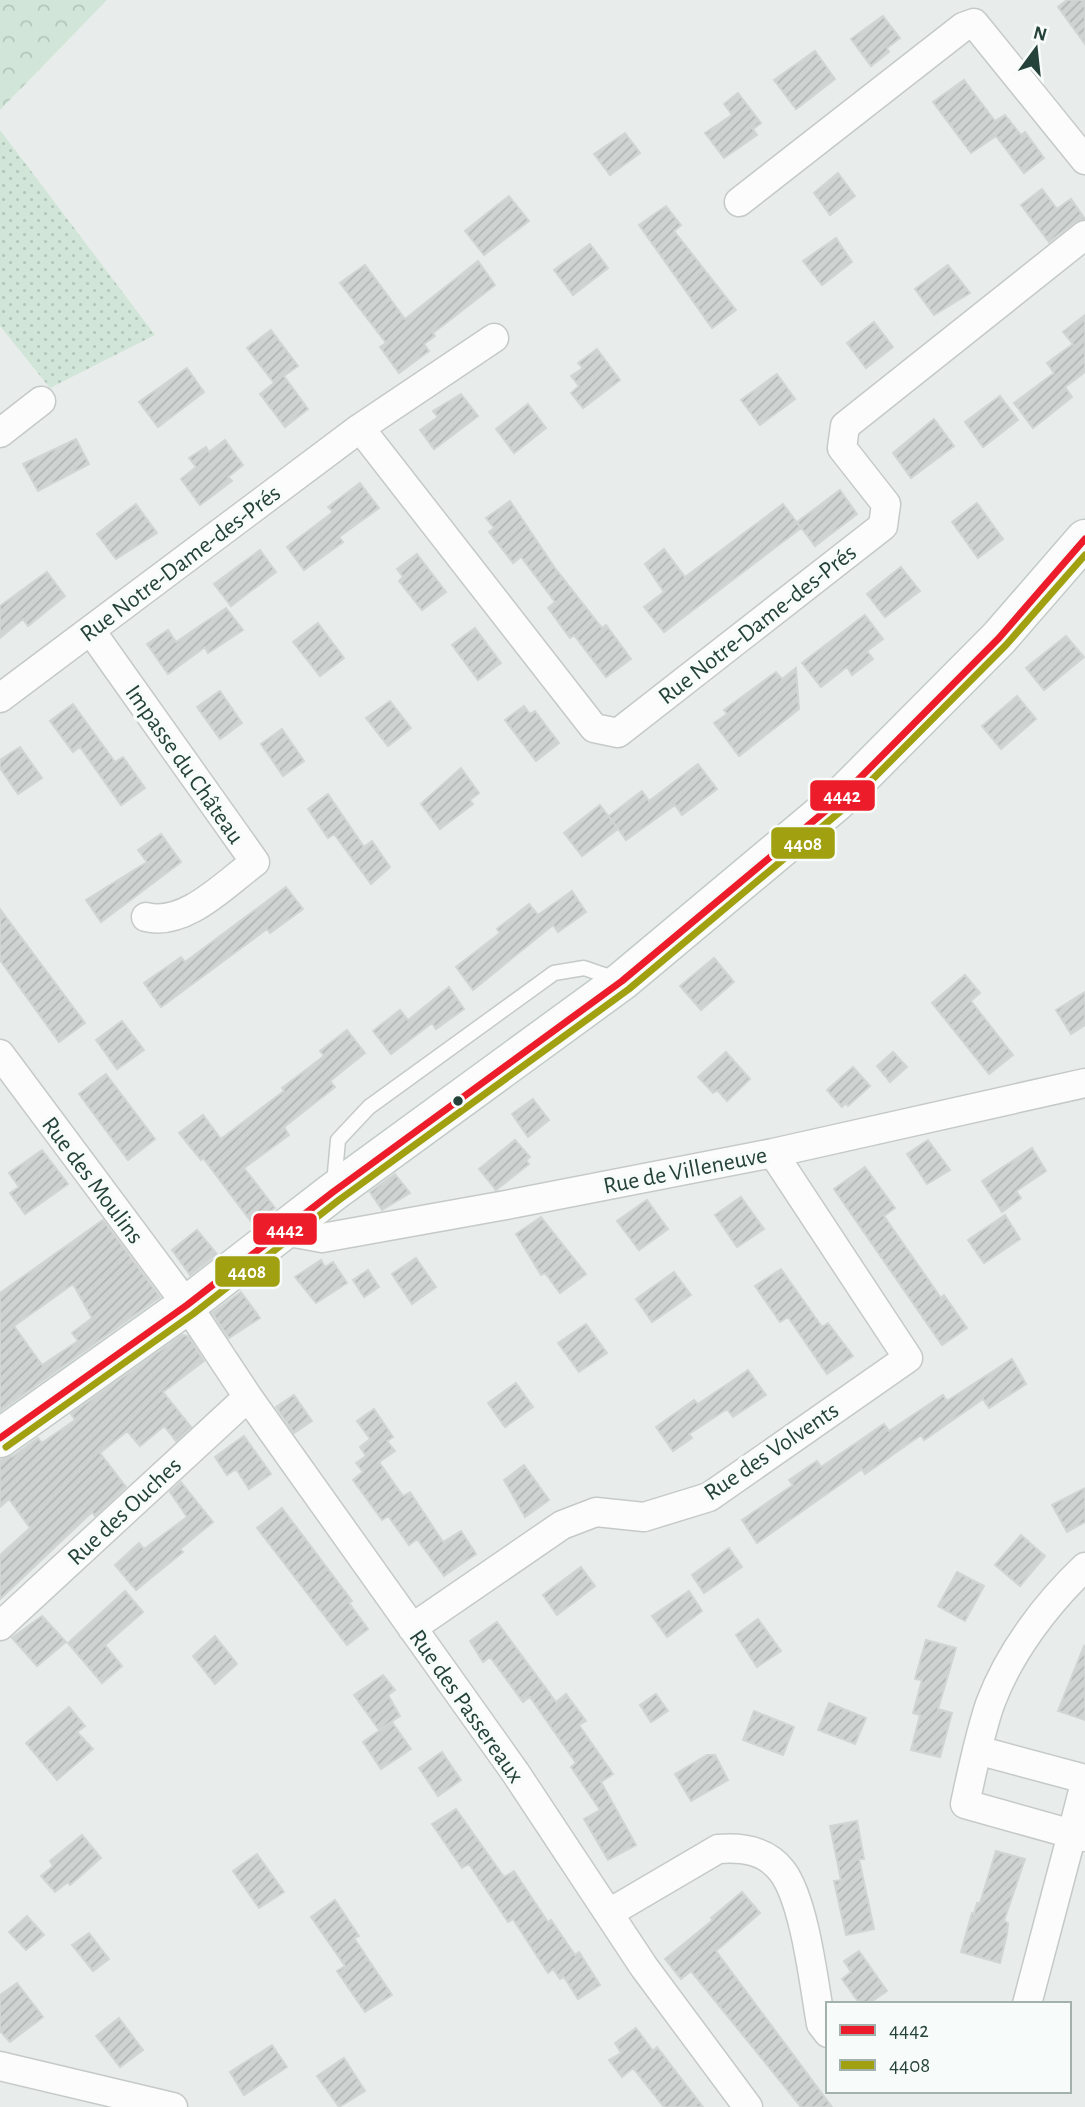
<svg xmlns="http://www.w3.org/2000/svg" width="1085" height="2107" font-family="'Alegreya Sans',sans-serif">
<defs>
<pattern id="grass-dots" width="8" height="8" patternUnits="userSpaceOnUse" patternTransform="scale(1.75)"><rect width="8" height="8" fill="#d1e6d8"/><path d="M2 2h.1M6 6h.1" fill="none" stroke="#b3c6ba" stroke-width="1.8" stroke-linecap="round"/></pattern>
<pattern id="forest-crowns" width="20" height="18" patternUnits="userSpaceOnUse" patternTransform="scale(1.75)"><rect width="20" height="18" fill="#d1e6d8"/><path d="M2 6a3 3 0 1 1 6 0M12 15a3 3 0 1 1 6 0" fill="none" stroke="#b3c6ba"/></pattern>
<pattern id="building-hatch" width="6" height="6" patternUnits="userSpaceOnUse" patternTransform="scale(1.75)"><rect width="6" height="6" fill="#cfd4d2"/><path d="M-1 1l2-2M0 6l6-6M5 7l2-2" fill="none" stroke="#b2b7b5"/></pattern>
</defs>
<rect width="100%" height="100%" fill="#e8edeb"/>
<path fill="url(#grass-dots)" d="M0 130 155 335 50 388 0 326Z"/>
<path fill="url(#forest-crowns)" d="M0 0H107L0 110Z"/>
<path fill="url(#building-hatch)" stroke="#d1d6d4" stroke-width="2" fill-rule="evenodd" d="M1067 0H1085V44L1058 7Z
M883 16 900 38 887 48 889 52 871 66 851 39Z
M815 51 835 79 796 109 774 80Z
M964 80 995 121 1005 115 1021 135 1025 132 1044 158 1024 173 996 136 971 153 933 102Z
M738 93 761 123 753 129 757 135 724 158 705 133 732 115 724 104Z
M625 133 640 153 610 175 594 154Z
M838 173 855 196 830 215 814 193Z
M1042 189 1057 209 1071 199 1085 219 1075 222 1049 242 1021 205Z
M509 196 529 221 484 255 465 231Z
M666 206 681 225 674 231 736 310 712 328 639 225Z
M836 238 852 262 822 285 803 261Z
M590 244 608 268 573 295 554 270Z
M478 261 495 285 433 333 435 336 424 344 429 351 399 373 380 347 386 343 340 283 365 265 405 319Z
M948 265 970 293 934 315 915 289Z
M1085 315V372L1065 387 1072 397 1033 428 1014 403 1054 373 1047 363 1073 344 1063 332Z
M874 322 893 347 866 368 847 343Z
M271 330 298 366 284 376 308 409 285 427 260 394 274 383 247 348Z
M597 349 620 380 583 408 571 393 579 386 571 376 583 368 578 363Z
M187 368 204 392 158 427 139 402Z
M777 374 795 399 760 425 741 400Z
M461 394 478 416 434 449 420 430 438 417 433 411Z
M1000 396 1018 420 983 447 965 422Z
M528 404 546 428 514 453 496 429Z
M934 419 954 446 911 478 893 453Z
M76 439 89 464 38 491 23 464Z
M225 440 243 465 228 477 232 481 200 505 181 479 196 467 189 458 206 447 209 452Z
M360 483 379 508 339 537 343 542 304 570 287 547 333 512 328 507Z
M840 490 857 514 815 546 797 522Z
M510 501 555 568 602 628 606 625 631 659 606 677 574 635 570 638 548 608 555 602 521 557 513 563 489 532 494 528 486 518Z
M977 503 1003 539 978 558 952 522Z
M136 504 157 533 116 559 97 534Z
M783 504 801 528 664 632 644 607 664 592 645 564 664 549 685 577Z
M260 550 276 572 231 606 214 584Z
M417 554 446 592 422 610 399 581 403 577 397 569Z
M901 567 920 591 885 617 867 594Z
M47 572 65 596 28 626 23 619 0 638V606Z
M226 608 243 630 208 653 205 647 168 674 147 644 168 630 176 642Z
M865 615 883 639 867 651 873 659 852 675 847 667 821 687 802 663Z
M318 623 344 658 320 676 293 642Z
M475 628 501 663 478 680 452 645Z
M1066 636 1084 657 1044 690 1026 668Z
M796 668 799 709 739 756 714 723 727 714 724 710 776 672 782 679Z
M220 691 242 723 220 739 197 707Z
M1017 696 1036 719 1001 749 982 726Z
M390 701 411 728 388 746 366 718Z
M73 704 115 762 123 757 145 788 121 805 80 747 73 752 50 721Z
M524 706 530 714 535 711 559 743 536 761 505 720Z
M282 729 304 761 283 776 261 744Z
M20 747 42 778 18 794 0 768V760Z
M698 764 717 789 682 815 675 805 626 840 609 816 642 791 649 801Z
M461 768 479 793 470 800 473 804 440 829 421 804Z
M328 794 364 847 372 841 390 867 371 884 334 834 328 838 308 809Z
M600 805 618 829 582 856 564 833Z
M161 834 181 862 101 922 86 900 147 862 138 850Z
M286 887 303 909 270 933 267 929 161 1007 144 983 181 957 185 962Z
M572 891 586 912 558 932 553 925 473 990 456 967 500 933 497 929 529 904 538 915Z
M0 909 85 1023 59 1042 0 960Z
M714 958 734 982 701 1010 680 986Z
M965 975 980 993 971 1001 1013 1055 989 1074 932 1003Z
M449 987 464 1009 436 1029 432 1023 391 1054 373 1031 400 1010 408 1020Z
M1085 992V1025L1071 1034 1056 1010Z
M122 1021 144 1050 117 1069 96 1040Z
M347 1030 365 1053 330 1081 335 1087 284 1127 289 1135 244 1168 275 1208 253 1224 203 1158 201 1160 179 1133 203 1115 221 1139 284 1091 282 1088 324 1056 320 1051Z
M726 1052 750 1079 727 1101 717 1090 713 1093 698 1077Z
M893 1052 907 1067 890 1082 877 1066Z
M853 1067 870 1086 848 1106 846 1103 842 1107 827 1090Z
M106 1074 155 1139 128 1160 79 1094Z
M533 1099 549 1120 528 1137 512 1114Z
M515 1140 530 1157 526 1160 529 1164 496 1190 479 1169Z
M928 1140 950 1170 927 1184 907 1154Z
M1032 1148 1046 1171 1016 1191 1021 1198 1002 1212 982 1181Z
M42 1150 68 1184 25 1214 10 1193 19 1187 9 1173Z
M865 1167 895 1208 884 1216 941 1298 944 1295 967 1328 942 1345 834 1189Z
M395 1174 410 1193 382 1210 370 1192Z
M741 1197 764 1229 737 1247 715 1215Z
M647 1200 668 1229 639 1250 617 1221Z
M1005 1215 1020 1239 984 1263 968 1240Z
M541 1217 586 1274 560 1293 545 1273 541 1275 516 1234Z
M103 1220 160 1297 0 1411V1293ZM73 1284 92 1318 72 1333 78 1341 42 1365 14 1326Z
M197 1230 217 1254 190 1275 172 1250Z
M416 1258 436 1287 412 1304 392 1274Z
M321 1260 325 1267 333 1262 347 1283 316 1303 295 1277Z
M781 1269 822 1327 828 1323 853 1356 827 1374 788 1317 780 1322 755 1286Z
M368 1270 379 1287 364 1297 353 1280Z
M674 1272 691 1295 652 1322 636 1299Z
M241 1292 260 1318 229 1338 212 1313Z
M586 1324 607 1353 579 1372 558 1343Z
M182 1335 188 1336 204 1361 163 1392 191 1427 176 1441 164 1426 140 1446 127 1431 100 1453 126 1487 95 1516 92 1512 0 1599V1555L30 1528 9 1499 0 1507V1460L13 1456 38 1438 42 1443 75 1420 71 1414Z
M1012 1359 1026 1384 989 1408 983 1399 924 1440 921 1435 865 1474 862 1469 757 1543 742 1520 793 1485 789 1480 817 1461 821 1467 884 1424 889 1431 943 1395 947 1401Z
M748 1370 766 1395 733 1417 727 1409 689 1434 692 1438 673 1451 656 1427 694 1400 698 1404Z
M516 1383 533 1407 505 1427 488 1403Z
M294 1395 312 1421 294 1433 276 1407Z
M374 1409 393 1437 387 1441 395 1451 379 1462 403 1496 410 1492 443 1542 461 1531 476 1554 444 1576 417 1539 409 1545 388 1516 382 1520 353 1480 363 1472 356 1463 366 1456 360 1447 370 1439 357 1421Z
M244 1436 271 1474 249 1489 236 1469 227 1475 215 1457Z
M524 1465 549 1500 525 1517 504 1480Z
M181 1482 213 1522 180 1549 183 1552 136 1590 115 1565 139 1543 144 1549 187 1517 170 1492Z
M1085 1488V1522L1067 1532 1052 1505Z
M282 1508 352 1601 349 1603 368 1629 347 1645 257 1528Z
M1021 1535 1045 1556 1020 1586 995 1565Z
M729 1548 742 1567 704 1593 692 1575Z
M581 1567 595 1586 557 1615 543 1595Z
M957 1572 984 1586 965 1621 938 1606Z
M125 1591 143 1612 105 1645 122 1666 102 1683 68 1643Z
M689 1591 702 1611 667 1637 652 1616Z
M42 1616 66 1642 37 1666 12 1638Z
M758 1619 781 1651 757 1667 736 1635Z
M497 1622 556 1702 566 1694 586 1721 579 1725 613 1774 601 1782 636 1845 608 1860 584 1819 600 1810 571 1767 576 1763 530 1697 523 1702 490 1657 483 1662 470 1641Z
M215 1636 237 1664 215 1684 193 1656Z
M926 1640 956 1648 938 1709 952 1713 940 1757 911 1750 920 1715 913 1713 922 1680 915 1679Z
M1084 1646 1085 1647V1720L1058 1711Z
M383 1675 395 1690 388 1695 400 1716 379 1730 354 1695Z
M656 1694 668 1711 651 1722 640 1705Z
M829 1703 866 1718 855 1744 818 1730Z
M69 1707 85 1726 77 1732 93 1749 57 1780 26 1743Z
M754 1711 794 1727 783 1755 743 1740Z
M392 1722 411 1749 381 1769 363 1742Z
M442 1752 461 1780 438 1796 419 1768Z
M707 1755H715L728 1780 691 1801 675 1774Z
M456 1809 504 1877 514 1871 548 1922 551 1920 575 1955 579 1952 600 1985 578 1999 564 1977 560 1979 553 1969 548 1973 513 1919 508 1922 469 1864 462 1868 432 1824Z
M857 1821 864 1859H859L874 1929 846 1935 834 1881 841 1880 830 1826Z
M82 1835 101 1858 70 1885 68 1882 55 1892 41 1876 53 1866 50 1861Z
M996 1851 1025 1859 1004 1921 1008 1923 1007 1934 1000 1963 961 1952 972 1913 974 1914 977 1903H980Z
M257 1854 284 1892 259 1908 233 1871Z
M742 1892 760 1913 716 1951 832 2107H801L691 1971 681 1979 665 1959 713 1920 711 1918Z
M335 1900 359 1936 354 1938 392 1995 365 2012 337 1971 345 1966 311 1917Z
M27 1916 44 1935 26 1950 9 1932Z
M89 1933 109 1959 93 1971 72 1945Z
M859 1951 887 1991 868 2004H860L842 1979 851 1972 844 1961Z
M17 1983 43 2017 10 2042 0 2031V1995Z
M119 2018 143 2050 120 2067 96 2036Z
M636 2028 653 2051 657 2047 703 2107H664L633 2068 622 2077 609 2060 621 2053 615 2043Z
M272 2045 287 2067 244 2095 230 2072Z
M344 2058 365 2091 339 2107 317 2076Z"/>
<g fill="none" stroke-linecap="round" stroke-linejoin="round">
<defs>
<path id="service" d="M334 1184 338 1140 369 1107 554 973 584 968 616 979"/>
<path id="minor" d="M739 202 963 27 974 23 1085 160
M360 428 594 728 618 733 883 526 886 504 842 448 845 426 1085 235
M0 433 41 401
M91 631 255 862C225 884 185 927 146 917
M0 698 360 428 494 338
M0 1054 187 1305 248 1397 515 1772 644 1967 748 2107
M284 1231 322 1238 506 1205 773 1153 1085 1083
M1085 1567C1046 1604 1009 1653 990 1704 979 1737 972 1771 965 1804L1072 1834 1085 1783
M0 1626 248 1397
M412 1628 562 1525 596 1512 644 1517 709 1497 908 1358 773 1153
M977 1750 1085 1779
M609 1913 718 1849C742 1847 766 1850 782 1871 805 1901 814 1985 821 2024L828 2033
M1027 2004 1072 1834 1085 1837
M0 2066 173 2107"/>
<path id="secondary" d="M0 1438 187 1305 333 1192 622 981 835 803 999 638 1085 539"/>
</defs>
<use href="#service" stroke="#c5cac8" stroke-width="17"/>
<use href="#minor" stroke="#c5cac8" stroke-width="31"/>
<use href="#secondary" stroke="#c3cbc8" stroke-width="41"/>
<use href="#service" stroke="#fcfcfc" stroke-width="14"/>
<use href="#minor" stroke="#fcfcfc" stroke-width="28"/>
<use href="#secondary" stroke="#fcfcfc" stroke-width="38"/>
<defs>
<path id="bus-1" d="M0 1438 187 1305 333 1192 622 981 835 803 999 638 1085 539"/>
<path id="bus-2" d="M6 1447 193 1314 339 1200 629 989 842 810 1006 645 1085 555"/>
</defs>
<use href="#bus-1" stroke="#f7fbf9" stroke-width="12"/>
<use href="#bus-2" stroke="#f7fbf9" stroke-width="12"/>
<use href="#bus-1" stroke="#ed1c2a" stroke-width="7"/>
<use href="#bus-2" stroke="#a0a011" stroke-width="7"/>
</g>
<circle fill="#24423a" stroke="#f7fbf9" stroke-width="2.5" cx="458" cy="1101" r="6"/>
<g text-anchor="middle" stroke-width="7" stroke-linejoin="round" paint-order="stroke">
<g font-size="24" fill="#24423a" stroke="#f7fbf9">
<text transform="translate(180 563) rotate(-37)" y="8">Rue Notre-Dame-des-Prés</text>
<text transform="translate(757 624) rotate(-38)" y="8">Rue Notre-Dame-des-Prés</text>
<text transform="translate(185 764) rotate(55)" y="8">Impasse du Château</text>
<text transform="translate(685 1170) rotate(-11)" y="8">Rue de Villeneuve</text>
<text transform="translate(93 1180) rotate(53)" y="8">Rue des Moulins</text>
<text transform="translate(771 1451) rotate(-34)" y="8">Rue des Volvents</text>
<text transform="translate(124 1511) rotate(-43)" y="8">Rue des Ouches</text>
<text transform="translate(467 1706) rotate(55)" y="8">Rue des Passereaux</text>
</g>
</g>
<g stroke="#f7fbf9" stroke-width="2.5">
<rect x="809" y="779" width="67" height="33" rx="7" fill="#ed1c2a"/>
<rect x="770" y="826" width="66" height="34" rx="7" fill="#a0a011"/>
<rect x="252" y="1212" width="66" height="34" rx="7" fill="#ed1c2a"/>
<rect x="214" y="1255" width="67" height="33" rx="7" fill="#a0a011"/>
</g>
<g font-size="19" text-anchor="middle" font-weight="bold" fill="#fff">
<text x="842" y="802">4442</text>
<text x="803" y="850">4408</text>
<text x="285" y="1236">4442</text>
<text x="247" y="1278">4408</text>
</g>
<rect x="826" y="2002" width="245" height="91" fill="#f7fbf9" stroke="#a3b1ad" stroke-width="2"/>
<rect x="840" y="2025" width="35" height="10" fill="#ed1c2a" stroke="#a3b1ad" stroke-width="2"/>
<text x="889" y="2037" font-size="21" fill="#24423a">4442</text>
<rect x="840" y="2060" width="35" height="10" fill="#a0a011" stroke="#a3b1ad" stroke-width="2"/>
<text x="889" y="2072" font-size="21" fill="#24423a">4408</text>
<g transform="translate(1036 49) rotate(15)" stroke="#f7fbf9" stroke-width="5" paint-order="stroke">
<path d="M0-5L12 26L0 18L-12 26Z" fill="#24423a"/>
<text y="-10" font-size="19" font-weight="bold" text-anchor="middle" fill="#24423a">N</text>
</g>
</svg>
